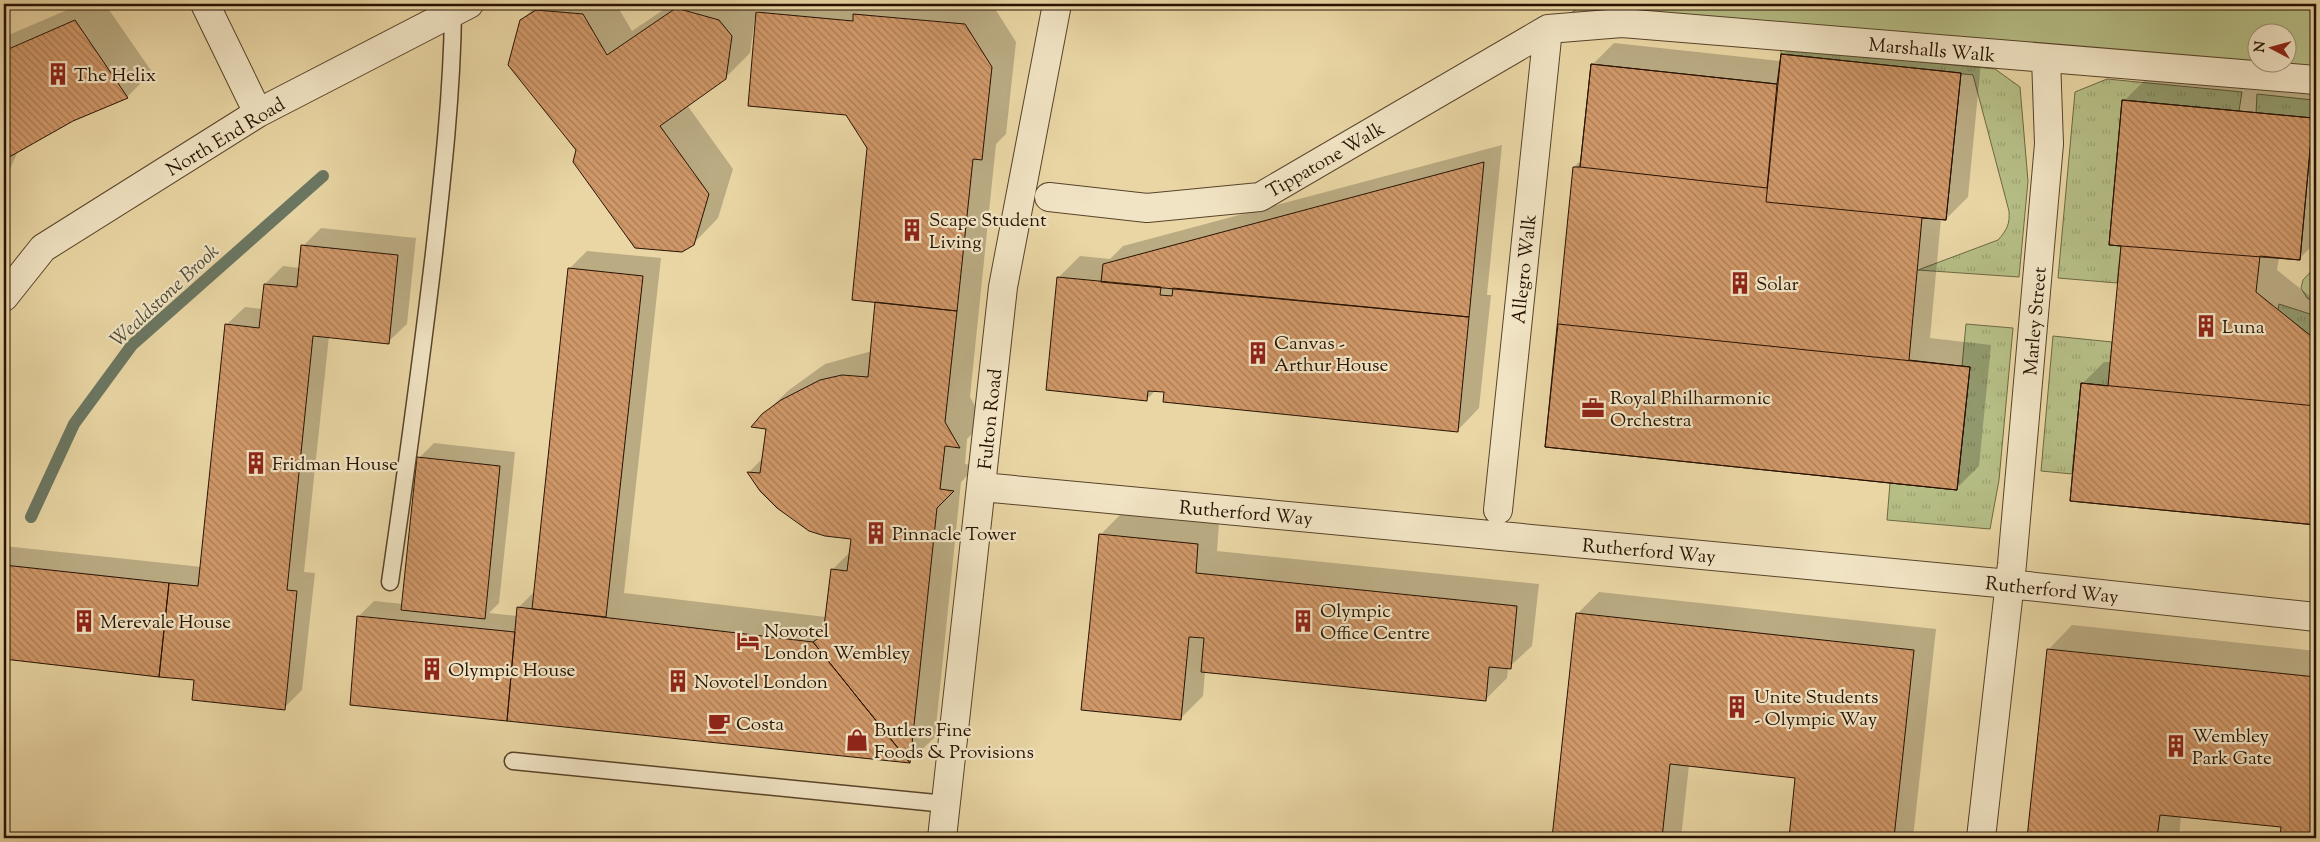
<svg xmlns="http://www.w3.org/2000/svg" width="2320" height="842" font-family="'Sorts Mill Goudy',serif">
<defs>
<pattern id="grass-tufts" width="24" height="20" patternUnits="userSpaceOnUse" patternTransform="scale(1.25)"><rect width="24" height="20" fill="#b6be86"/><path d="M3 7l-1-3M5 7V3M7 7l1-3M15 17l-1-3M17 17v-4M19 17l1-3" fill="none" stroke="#9ca272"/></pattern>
<pattern id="building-back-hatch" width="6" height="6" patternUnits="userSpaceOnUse" patternTransform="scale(1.25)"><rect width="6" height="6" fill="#d09869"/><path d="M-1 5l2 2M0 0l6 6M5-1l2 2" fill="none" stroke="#a97b54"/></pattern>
</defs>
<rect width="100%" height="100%" fill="#e9d6a4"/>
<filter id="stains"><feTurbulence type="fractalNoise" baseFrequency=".004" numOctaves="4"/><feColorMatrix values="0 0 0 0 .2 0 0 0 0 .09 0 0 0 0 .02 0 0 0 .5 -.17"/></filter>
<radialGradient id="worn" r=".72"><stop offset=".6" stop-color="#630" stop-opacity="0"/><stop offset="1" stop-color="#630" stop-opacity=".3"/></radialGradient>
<path fill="url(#grass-tufts)" stroke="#6e6844" d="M1781 48 1995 69 2020 87 2028 181 2019 277 1918 270 1998 240C2007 230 2010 224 2009 211L1973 75 1781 54Z
M2107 79 2242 92 2239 111 2123 100 2110 245 2121 246 2117 283 2058 278 2075 92Z
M2257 94 2313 100 2316 102V119L2256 113Z
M2316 266V303L2307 298 2301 288 2303 280Z
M2279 304 2310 314 2316 319V340L2278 310Z
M1966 324 2013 328 1999 480 1990 529 1887 520 1890 483 1957 490 1970 367 1962 366Z
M2053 336 2112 342 2108 386 2081 383 2072 474 2041 471Z"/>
<path fill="#b6be86" stroke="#6e6844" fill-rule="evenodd" d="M1584 4H2316V80L1548 29ZM2258 32H2288V62H2258Z"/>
<path fill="#0003" d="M81 4H105L152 72 127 97 72 120 18 151 11 167 4 174V37Z
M538 4H616L632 31 672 4H751L756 10 750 53 725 78 687 105 733 169 718 218 693 244 578 150 521 21Z
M766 4H992L1016 42 1006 134 996 144 970 397 984 422 967 439 965 464 977 466 961 482 935 737 910 761 359 616 374 601 403 604 419 458 434 443 515 452 499 603 489 613 517 616 518 608 535 591 569 269 587 251 661 258 624 593 826 617 832 570 851 551 852 538 749 472 763 458 767 428 763 415 789 390 825 364 872 351 877 303 868 148 847 114 756 14Z
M1804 33 1982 52 1968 197 1946 219H1941L1930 338 1991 345 1979 466 1957 488 1574 167 1582 159 1592 65 1614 43 1781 61 1782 55Z
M2146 79 2316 94V242L2299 259 2279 258 2277 270 2316 301V524L2071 500 2082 384 2104 362H2111L2122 245 2124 101Z
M1502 145 1487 295H1491L1479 408 1458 430 1156 390 1147 399 1058 278 1080 256 1110 259 1123 246Z
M321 228 416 238 407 324 388 342 329 336 304 572 315 573 302 690 284 708 196 679 4 657V546L202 567 226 325 245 307 262 309 265 284 283 266 300 268 303 246Z
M1122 513 1219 523 1217 551 1539 584 1532 646 1508 668 1507 678 1485 700 1205 672 1203 696 1181 718 1100 535Z
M1599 592 1936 629 1913 838H1790L1797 777 1689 765 1681 838H1553L1577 614Z
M2072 625 2316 651V838H2281L2282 826 2181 816 2179 838H2028L2048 650Z"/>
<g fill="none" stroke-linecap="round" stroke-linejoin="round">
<path stroke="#6b7762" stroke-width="12" d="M31 517 74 424 132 345 323 176"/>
</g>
<path fill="url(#building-back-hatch)" stroke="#271202" d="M676 8 719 20 732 36 726 79 660 126 709 194 694 245 682 252 635 248 573 162 576 150 508 65 520 20 536 10 583 14 607 55Z
M756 12 853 21V14L965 24 992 67 982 160 973 159 957 311 852 300 867 148 846 115 748 106Z
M75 20 128 98 73 121 4 160V51Z
M1781 54 1961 73 1946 220 1766 202Z
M1781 54 1961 73 1946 220 1922 218 1909 360 1970 367 1957 490 1545 447 1573 167H1580L1591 64 1777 84Z
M1591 64 1777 84 1767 188 1580 167Z
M2122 100 2313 118 2300 260 2109 245Z
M2122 100 2313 118 2300 260 2260 256 2256 292 2316 340V525L2070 501 2081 383 2108 386 2121 246 2109 245Z
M1484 162 1469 317 1101 282 1103 264Z
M301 245 398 255 389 344 313 336 287 590 297 591 285 710 192 700 194 680 159 677 169 583 198 586 225 324 259 328 264 284 297 287Z
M568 268 643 276 606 617 532 609Z
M1057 277 1161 287 1160 295 1172 296 1173 288 1469 317 1458 432 1163 402 1164 392 1148 391 1147 401 1046 390Z
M875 302 957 311 945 422 960 448 945 446 940 489 954 491 937 508 910 763 813 642 823 635 831 569 847 571 851 539 825 536 809 531 777 508 760 491 747 472 760 473 766 429 751 427 762 414 781 400 820 380 842 375 868 377Z
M1558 324 1970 367 1957 490 1545 447Z
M2081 383 2316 406V525L2070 501Z
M417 457 500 466 485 619 401 610Z
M1099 534 1198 544 1196 573 1517 606 1511 669 1489 667 1486 701 1201 672 1204 638 1189 637 1181 720 1081 710Z
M4 565 169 583 159 677 4 659Z
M517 607 813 642 910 763 507 721Z
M1576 613 1914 650 1894 838H1789L1795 778 1670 764 1662 838H1552Z
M357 616 515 632 507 721 350 705Z
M2047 649 2316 677V838H2280L2281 827 2160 815 2157 838H2027Z"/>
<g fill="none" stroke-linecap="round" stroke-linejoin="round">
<defs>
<path id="lane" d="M390 582C406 472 421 363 434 253 443 173 452 93 453 12
M513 761 946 804"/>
<path id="street" d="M205 4 258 113
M1049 197 1147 208 1260 197 1548 29 1622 23 2316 80
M4 297 43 248 258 113 469 4
M982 487 2009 584 2316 617
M1498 510 1548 29
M942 838 1003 287 1057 4
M1981 838 2012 564 2049 144 2046 58"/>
</defs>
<use href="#lane" stroke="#58432a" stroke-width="19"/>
<use href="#street" stroke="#58432a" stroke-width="30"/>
<use href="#lane" stroke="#f1e4c4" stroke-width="16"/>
<use href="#street" stroke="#f1e4c4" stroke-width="28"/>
</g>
<defs>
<symbol id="building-bare" viewBox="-9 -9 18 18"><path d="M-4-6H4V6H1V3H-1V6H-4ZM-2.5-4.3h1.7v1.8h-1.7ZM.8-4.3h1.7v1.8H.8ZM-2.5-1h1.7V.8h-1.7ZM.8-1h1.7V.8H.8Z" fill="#8f2418" stroke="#f1e4c4" stroke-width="2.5" paint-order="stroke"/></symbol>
<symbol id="office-bare" viewBox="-9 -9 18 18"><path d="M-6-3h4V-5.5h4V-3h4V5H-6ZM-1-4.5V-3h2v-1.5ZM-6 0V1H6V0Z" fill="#8f2418" stroke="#f1e4c4" stroke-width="2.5" paint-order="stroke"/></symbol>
<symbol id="hotel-bare" viewBox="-9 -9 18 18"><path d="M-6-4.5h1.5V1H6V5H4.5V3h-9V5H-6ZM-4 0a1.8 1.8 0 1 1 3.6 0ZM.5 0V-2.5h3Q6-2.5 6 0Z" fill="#8f2418" stroke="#f1e4c4" stroke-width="2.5" paint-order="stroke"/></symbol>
<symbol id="cafe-bare" viewBox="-9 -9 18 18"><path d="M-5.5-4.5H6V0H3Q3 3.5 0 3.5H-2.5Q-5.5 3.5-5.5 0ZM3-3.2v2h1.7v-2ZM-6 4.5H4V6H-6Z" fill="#8f2418" stroke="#f1e4c4" stroke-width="2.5" paint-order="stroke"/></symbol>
<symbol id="shop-bare" viewBox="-9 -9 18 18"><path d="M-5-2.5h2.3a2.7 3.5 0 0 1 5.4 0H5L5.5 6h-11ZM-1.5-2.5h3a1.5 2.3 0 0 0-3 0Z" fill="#8f2418" stroke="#f1e4c4" stroke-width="2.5" paint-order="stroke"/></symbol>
</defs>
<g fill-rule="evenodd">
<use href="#building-bare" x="42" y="58" width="32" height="32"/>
<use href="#building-bare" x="896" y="214" width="32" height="32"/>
<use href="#building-bare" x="1724" y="267" width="32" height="32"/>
<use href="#building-bare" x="2190" y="310" width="32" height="32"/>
<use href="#building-bare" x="1242" y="337" width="32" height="32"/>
<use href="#office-bare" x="1577" y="392" width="32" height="32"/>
<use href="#building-bare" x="240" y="447" width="32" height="32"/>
<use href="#building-bare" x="860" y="517" width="32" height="32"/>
<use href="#building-bare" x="68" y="605" width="32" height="32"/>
<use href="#building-bare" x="1287" y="605" width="32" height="32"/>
<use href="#hotel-bare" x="732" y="625" width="32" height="32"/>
<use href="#building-bare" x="416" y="653" width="32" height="32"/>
<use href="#building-bare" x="662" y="665" width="32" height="32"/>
<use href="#building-bare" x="1721" y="691" width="32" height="32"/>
<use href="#cafe-bare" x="703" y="707" width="32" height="32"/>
<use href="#shop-bare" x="841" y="724" width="32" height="32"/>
<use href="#building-bare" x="2160" y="730" width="32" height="32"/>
</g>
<g text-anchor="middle" stroke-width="4.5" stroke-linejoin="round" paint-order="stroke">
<g font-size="19" fill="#271202" stroke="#f1e4c4">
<text transform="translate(1932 49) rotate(5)" y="7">Marshalls Walk</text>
<text transform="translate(225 136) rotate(-31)" y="7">North End Road</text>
<text transform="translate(1325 159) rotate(-30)" y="7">Tippatone Walk</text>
<text transform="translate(1523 269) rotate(-84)" y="7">Allegro Walk</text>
<text transform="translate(2034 321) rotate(-85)" y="7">Marley Street</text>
<text transform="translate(989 419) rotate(-84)" y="7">Fulton Road</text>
<text transform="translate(1246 512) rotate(5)" y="7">Rutherford Way</text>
<text transform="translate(1649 550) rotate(5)" y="7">Rutherford Way</text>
<text transform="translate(2052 589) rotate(6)" y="7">Rutherford Way</text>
</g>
<g font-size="19" fill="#271202" stroke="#f1e4c4" text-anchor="start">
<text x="74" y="81">The Helix</text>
<text x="929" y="226">Scape Student<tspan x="929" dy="22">Living</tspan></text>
<text x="1756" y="290">Solar</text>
<text x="2222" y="333">Luna</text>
<text x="1274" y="349">Canvas -<tspan x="1274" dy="22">Arthur House</tspan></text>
<text x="1610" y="404">Royal Philharmonic<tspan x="1610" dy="22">Orchestra</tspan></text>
<text x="272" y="470">Fridman House</text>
<text x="892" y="540">Pinnacle Tower</text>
<text x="1320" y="617">Olympic<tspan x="1320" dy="22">Office Centre</tspan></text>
<text x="100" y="628">Merevale House</text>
<text x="764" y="637">Novotel<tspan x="764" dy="22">London Wembley</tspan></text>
<text x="448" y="676">Olympic House</text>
<text x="694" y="688">Novotel London</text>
<text x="1754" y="703">Unite Students<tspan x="1754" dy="22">- Olympic Way</tspan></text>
<text x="736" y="730">Costa</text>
<text x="874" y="736">Butlers Fine<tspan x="874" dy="22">Foods &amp; Provisions</tspan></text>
<text x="2192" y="742">Wembley<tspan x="2192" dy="22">Park Gate</tspan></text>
</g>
<g font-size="20" font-style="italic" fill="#4f4d3a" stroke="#f1e4c4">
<text transform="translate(164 295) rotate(-43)" y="7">Wealdstone Brook</text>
</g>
</g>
<rect width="2320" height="842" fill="none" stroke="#e9d6a4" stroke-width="20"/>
<rect x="5" y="5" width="2310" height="832" fill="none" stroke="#271202" stroke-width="2.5"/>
<rect x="10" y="10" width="2300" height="822" fill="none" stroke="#271202"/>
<g transform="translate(2272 48) rotate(276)"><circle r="24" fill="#f1e4c4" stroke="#a09076"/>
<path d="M0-4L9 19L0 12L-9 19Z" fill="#8f2418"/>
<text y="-8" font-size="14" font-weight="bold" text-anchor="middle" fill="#271202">N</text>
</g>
<rect width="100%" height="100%" filter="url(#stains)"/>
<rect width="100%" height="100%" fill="url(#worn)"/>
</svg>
